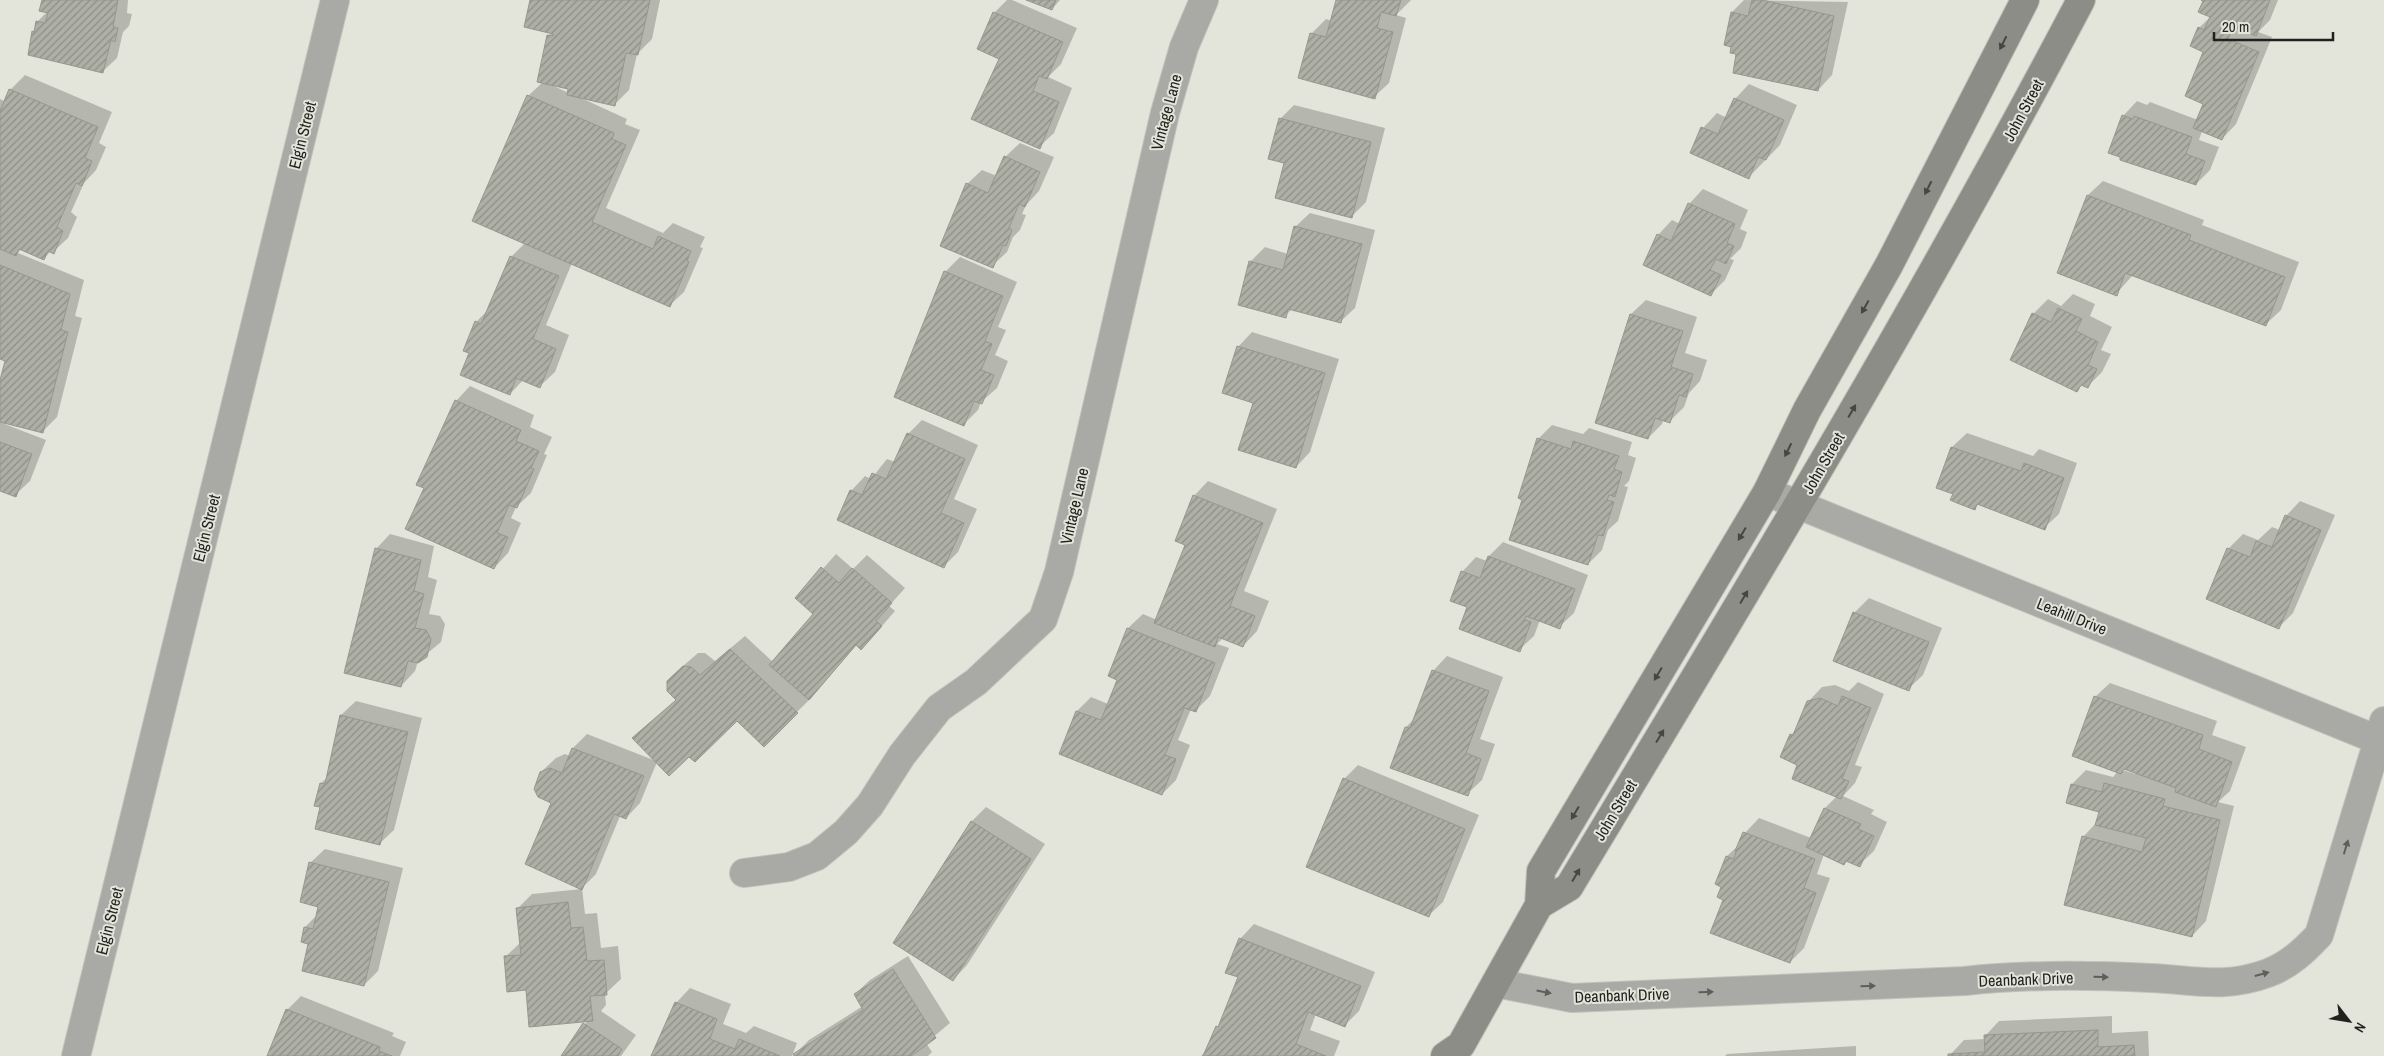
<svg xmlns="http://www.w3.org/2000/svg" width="2384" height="1056" font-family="'Archivo Narrow',sans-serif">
<defs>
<pattern id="building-hatch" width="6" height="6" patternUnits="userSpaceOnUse" patternTransform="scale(1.25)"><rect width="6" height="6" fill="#aeafa5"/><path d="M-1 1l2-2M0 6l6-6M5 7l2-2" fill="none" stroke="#8d8e86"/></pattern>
</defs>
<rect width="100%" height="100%" fill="#e3e4da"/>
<path fill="#0003" fill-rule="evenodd" d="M43 0H128L127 13 132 14 129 26 123 32 117 58 102 72 33 32 37 22 47 12Z
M532 0H660L652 39 637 54 629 90 615 104 581 98 627 119 625 124 640 130 606 208 663 233 673 223 705 237 700 247 703 248 684 292 669 306 572 263 546 325 569 335 555 372 540 386 524 379 510 394 476 322 490 308 511 257 525 243 528 96 543 82 548 36 552 32ZM549 84 570 88 569 93Z
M1007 0H1012L1077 28 1061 64 1048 77 1072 88 1054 133 1039 147 973 118 1001 58 994 13Z
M1030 0H1060L1052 9Z
M1338 0H1411L1396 15 1406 18 1389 83 1374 97 1311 34 1326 19 1332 21Z
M1744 0 1848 2 1832 75 1818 90 1738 53 1732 12Z
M2204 0H2278L2270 20 2258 32 2272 37 2236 124 2222 139 2202 131 2199 140 2219 147 2210 170 2196 184 2123 116 2137 101 2147 105 2150 102 2198 120 2205 104V51L2199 28 2211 16Z
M25 75 112 112 99 143 106 147 96 170 84 183 71 212 77 217 68 238 53 252 51 251 44 258 21 249 18 253 84 280 75 316 82 318 57 417 43 431 2 423 46 440 30 481 15 495 0 489V385L6 360 0 358V99L6 102 10 90Z
M1749 84 1797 105 1780 145 1749 177 1703 128 1717 113 1727 118 1735 99Z
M1294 105 1385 128 1366 202 1351 217 1280 119Z
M1020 143 1054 157 1039 191 1026 205 1022 214 1026 215 1020 230 1013 237 1007 252 992 266 967 184 982 170 997 176 1005 157Z
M2103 181 2204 220 2202 225 2299 262 2281 310 2266 324 2133 275 2116 294 2059 272 2088 195Z
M1703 189 1748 210 1740 229 1747 232 1741 248 1730 259 1734 260 1725 280 1711 294 1658 235 1672 220 1680 224 1689 204Z
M1310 213 1375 230 1355 308 1340 322 1292 309 1285 316 1250 262 1265 247 1288 254 1295 227Z
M960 257 1017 282 998 327 1006 330 995 355 1008 361 997 388 981 402 978 410 963 425 945 272Z
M2073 294 2095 304 2090 316 2112 327 2101 350 2111 354 2102 372 2088 386 2083 384 2077 390 2033 314 2048 299 2061 306Z
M1646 300 1697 317 1685 353 1707 360 1700 381 1689 393 1684 407 1670 421 1664 419 1662 424 1648 438 1597 422 1631 314Z
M1252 332 1339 359 1310 452 1296 467 1238 347Z
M470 386 534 415 530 427 552 437 544 454 547 455 531 493 516 507 511 518 521 523 508 553 494 568 425 488 456 401Z
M922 420 978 445 954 499 977 509 958 552 944 566 851 491 865 476 871 479 887 459 895 462 908 434Z
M1552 425 1583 434 1589 428 1632 442 1628 455 1636 458 1629 481 1624 486 1628 487 1618 521 1608 530 1602 550 1588 564 1523 499 1538 439Z
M1967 433 2033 456 2039 449 2077 463 2059 514 2044 528 1979 504 1975 508 1954 493 1952 447Z
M1208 481 1277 509 1244 591 1269 601 1257 631 1243 646 1223 638 1217 644 1229 648 1210 696 1195 711 1191 709 1178 740 1190 745 1176 780 1162 794 1060 753 1077 711 1091 697 1108 704 1118 679 1110 676 1128 628 1143 614 1157 620 1187 544 1194 496Z
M2300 501 2335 515 2293 613 2279 627 2228 549 2243 534 2258 540 2272 527 2280 530 2286 516Z
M390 534 434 546 428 577 437 580 429 614 440 616 445 624 441 642 418 661 415 671 401 686 376 549Z
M1503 542 1588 575 1574 613 1559 627 1540 620 1534 636 1519 650 1469 606 1462 572 1476 557 1487 561 1489 556Z
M836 554 853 569 867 555 905 588 889 606 895 611 875 634 857 644 811 698 764 745 737 720 689 755 657 762 640 803 626 818 620 816 596 874 582 888 585 914 597 913 601 948 618 946 621 979 605 994 606 1005 601 1011 636 1035 621 1056H563L588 1020 527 989 505 957 520 943 518 908 532 894 582 889 541 772 556 758 565 754 570 756 573 748 587 734 656 761 634 738 677 699 683 666 698 653H705L715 661 745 636 773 662 815 614 797 598Z
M1869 598 1942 628 1923 675 1908 689 1835 660 1854 613Z
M1447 656 1503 677 1480 739 1495 744 1482 780 1467 794 1406 727 1415 718 1433 671Z
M1858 682 1884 694 1855 765 1862 767 1855 783 1843 796 1874 810 1871 814 1887 822 1874 851 1859 865 1847 860 1844 863 1824 854 1817 874 1830 878 1804 948 1790 962 1725 899 1722 886 1717 884 1727 856 1739 845 1745 833 1759 818 1811 838 1825 808 1837 796 1799 764 1791 735 1796 730 1808 702 1822 687 1835 685 1849 691Z
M2110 683 2217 721 2212 735 2246 747 2230 791 2218 802 2234 806 2206 921 2192 936 2083 837 2097 822 2100 811 2072 784 2086 770 2113 777 2118 771 2095 697ZM2126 768 2136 772 2135 774 2123 770Z
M356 701 422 718 394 830 379 844 321 806V783L328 777 341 715Z
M1358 765 1479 815 1443 902 1428 916 1344 779Z
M986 807 1045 844 967 965 953 980 895 942 972 821Z
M325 849 403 868 378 971 364 985 309 943 302 941 305 927 317 915 320 906 310 863Z
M1254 924 1375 972 1359 1011 1345 1025 1316 1014 1310 1030 1340 1041 1334 1056H1201L1207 1050 1217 1027 1222 1022 1239 977 1240 939Z
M908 956 950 1023 926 1043 932 1052 928 1056H796L795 1054 809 1040 863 1006 855 994 870 980Z
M690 988 731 1004 723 1024 746 1033 754 1026 797 1043 792 1056H652L676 1003Z
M301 996 394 1033 392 1036 406 1042 400 1056H268L287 1010Z
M2112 1016V1033L2148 1031 2149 1056H1949L1964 1040 1985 1039V1036L1999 1021Z
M1856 1046V1056H1725L1727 1054Z"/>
<path fill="url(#building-hatch)" stroke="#96978d" d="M42 0H118L113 27 118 28 115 42 111 40 103 73 28 55 32 31 34 32 36 21 45 23 48 13 39 11Z
M530 0H650L638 55 626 53 615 106 567 95 568 89 537 82 547 35 553 36V34L524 27Z
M1026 0H1056L1052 10Z
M1336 0H1401L1396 16 1381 12 1377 28 1393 32 1375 99 1298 78 1310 33 1326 37Z
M1752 0H1762L1834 16 1818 91 1733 73 1736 54 1730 53 1731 47 1724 45 1731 12 1748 16Z
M2201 0H2270L2256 36 2233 27 2228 39 2259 52 2222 140 2193 128 2203 104 2185 96 2203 52 2190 46 2198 27 2204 30 2210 17 2198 12 2203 1Z
M993 12 1063 42 1047 79 1039 76 1033 91 1059 102 1040 149 971 119 999 59 977 49Z
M9 89 98 127 85 158 92 161 82 186 76 183 57 227 63 231 54 254 48 251 44 260 19 249 16 256 0 249V111Z
M527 95 614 133 612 139 626 145 592 222 653 249 658 236 691 251 687 261 689 262 670 307 472 221Z
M1734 98 1784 120 1766 160 1758 157 1749 179 1690 153 1701 127 1718 134Z
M2122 115 2133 119 2134 116 2192 137 2186 154 2205 161 2196 185 2120 160V157L2108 153Z
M1279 118 1371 142 1352 218 1275 198 1284 163 1268 159Z
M1004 156 1040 172 1025 207 1019 204 1009 228 1012 230 1006 246 1003 245 993 268 940 246 966 183 988 193Z
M2087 195 2191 235 2189 240 2285 277 2266 326 2125 273 2117 296 2057 273Z
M1688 203 1735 224 1727 243 1734 246 1726 264 1716 259 1710 270 1721 275 1711 296 1643 265 1657 234 1671 241Z
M1294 226 1362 244 1341 323 1288 309 1286 318 1238 305 1249 261 1283 270Z
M510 256 559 276 533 339 556 349 540 388 516 378 510 395 460 375 469 353 463 351 475 321 481 324Z
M0 265 70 294 61 330 68 332 43 433 0 422V380L5 361 0 359Z
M944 271 1003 296 985 341 992 344 981 370 994 375 982 404 974 401 964 426 894 397Z
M2058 308 2082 319 2076 331 2098 342 2088 365 2097 369 2088 388 2081 385 2077 392 2010 360 2032 313 2051 322Z
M1630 314 1683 331 1671 367 1693 374 1686 397 1679 395 1670 423 1655 418 1648 439 1595 423Z
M1237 346 1325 373 1296 468 1238 450 1253 403 1222 393Z
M455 400 521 430 516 441 539 451 531 468 534 469 517 508 509 505 497 533 508 537 494 569 405 529 424 488 416 485Z
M907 433 965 459 941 513 964 523 944 568 837 520 850 490 862 495 872 473 886 479Z
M1537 438 1571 449 1573 441 1619 456 1614 469 1622 472 1615 497 1609 495 1607 500 1614 502 1603 536 1598 535 1588 565 1509 540 1522 500 1518 498Z
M0 442 32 454 16 497 0 491Z
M1951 447 2021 471 2024 463 2064 478 2045 530 1977 504 1975 510 1957 503 1950 500 1953 494 1936 488Z
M1193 495 1263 523 1230 606 1255 616 1243 647 1218 637 1215 647 1154 623 1185 545 1175 541Z
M2285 515 2321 530 2279 629 2206 599 2227 548 2250 557 2256 541 2272 547Z
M375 548 421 560 414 591 424 594 415 628 426 630 431 639 427 657 418 663 408 661 401 687 344 673Z
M1488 556 1575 589 1560 629 1526 616 1525 620 1531 622 1520 652 1459 629 1467 607 1450 601 1461 571 1480 578Z
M821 567 839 583 852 568 892 603 876 621 882 626 861 650 856 645 809 700 769 665 813 614 795 598Z
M1853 612 1929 642 1909 691 1833 661Z
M1127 628 1215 663 1196 712 1184 708 1165 755 1176 759 1162 795 1059 754 1076 711 1101 720 1117 680 1108 676Z
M730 649 798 713 764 747 737 721 695 762 689 757 669 776 632 738 676 700 667 691V681L683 666 691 667 700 675Z
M1432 670 1489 691 1466 753 1481 759 1468 796 1390 768 1405 727 1410 728Z
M1842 696 1871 708 1842 779 1849 781 1841 799 1792 779 1797 765 1780 757 1790 734 1793 735 1807 701 1820 698 1838 706Z
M2094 696 2203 735 2199 749 2232 762 2216 807 2175 792 2176 788 2124 769 2121 774 2072 756Z
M340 715 408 732 380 845 315 829 320 807 314 806 320 783 325 784Z
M572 748 644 776 626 819 614 814 582 890 525 864 551 803 538 797 534 789 540 772 550 768 562 773Z
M1343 778 1465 829 1429 917 1306 867Z
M2104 783 2165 799 2163 806 2220 820 2192 937 2064 905 2082 836 2142 852 2146 838 2095 825 2099 812 2066 803 2071 784 2102 792Z
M1824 808 1861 824 1858 829 1874 836 1860 867 1846 861 1844 865 1806 847Z
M971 821 1031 859 953 981 893 943Z
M1743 832 1815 859 1804 888 1816 893 1790 963 1710 933 1723 900 1717 897 1721 887 1715 884 1726 856 1734 859 1736 851H1735Z
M309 862 389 882 364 986 302 971 308 944 301 942 304 927 313 929 318 907 300 902Z
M568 902 571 928 583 927 587 961 604 960 607 995 590 996 593 1021 529 1027 526 990 507 992 504 956 521 955 516 908Z
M1239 938 1361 986 1345 1027 1308 1012 1296 1044 1326 1056H1203L1216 1026 1218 1027 1238 977 1225 973Z
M893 969 936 1038 911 1056H794L793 1054 863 1010 854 994Z
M675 1002 717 1019 710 1039 735 1049 739 1039 780 1056H651Z
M286 1009 380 1047 379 1051 392 1056H267Z
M583 1023 622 1049 618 1056H561Z
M2098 1030V1047L2134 1045 2135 1056H1948V1054L1985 1052 1984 1035Z"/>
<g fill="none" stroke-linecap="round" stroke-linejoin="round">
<defs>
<path id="minor" d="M1767 492 2378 740
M744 873 789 867 817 856 846 832 870 805 902 755 939 708 976 682 1043 619 1059 572 1165 113 1184 47 1204 0
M1496 983 1572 998 1965 981C2026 974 2090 975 2151 978 2194 980 2225 989 2268 973 2289 965 2304 951 2319 935L2384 721
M76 1056 335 0"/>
<path id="secondary" d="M1539 905 1569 887C1745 595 1922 303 2081 0
M1445 1056 1461 1045 1539 905 1541 871 1767 492 1807 410 1889 265 2025 0"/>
</defs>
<use href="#minor" stroke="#c0c1b8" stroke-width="30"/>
<use href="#secondary" stroke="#c0c1b8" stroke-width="30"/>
<use href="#minor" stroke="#a9a9a5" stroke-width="28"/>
<use href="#secondary" stroke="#8c8d87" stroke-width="28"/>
</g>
<defs><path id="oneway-solid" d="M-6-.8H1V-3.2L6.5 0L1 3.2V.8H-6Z" transform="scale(1.25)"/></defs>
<g fill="#464743">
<use href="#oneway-solid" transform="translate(2003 43) rotate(117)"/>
<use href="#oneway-solid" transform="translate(1928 188) rotate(117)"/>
<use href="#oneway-solid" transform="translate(1865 307) rotate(119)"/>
<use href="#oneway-solid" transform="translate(1852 411) rotate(-60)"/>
<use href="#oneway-solid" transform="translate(1788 450) rotate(116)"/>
<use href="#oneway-solid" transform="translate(1742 534) rotate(121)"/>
<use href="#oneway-solid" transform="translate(1744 597) rotate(-59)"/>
<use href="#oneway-solid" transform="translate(1658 674) rotate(121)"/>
<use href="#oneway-solid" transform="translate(1660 736) rotate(-59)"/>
<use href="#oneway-solid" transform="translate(1575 813) rotate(121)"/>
<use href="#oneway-solid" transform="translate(1576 875) rotate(-59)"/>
</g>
<g fill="#5e5f5b">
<use href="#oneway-solid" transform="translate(2346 847) rotate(-73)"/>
<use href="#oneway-solid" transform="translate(2262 974) rotate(-15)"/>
<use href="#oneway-solid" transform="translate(2101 977) rotate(1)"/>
<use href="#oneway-solid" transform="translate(1868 986) rotate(-2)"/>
<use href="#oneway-solid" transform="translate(1544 992) rotate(11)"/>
<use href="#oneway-solid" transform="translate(1706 992) rotate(-2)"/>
</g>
<g text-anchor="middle" stroke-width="4" stroke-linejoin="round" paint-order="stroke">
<g font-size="16" fill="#21221e" stroke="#e3e4da">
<text transform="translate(2023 110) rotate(-62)" y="6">John Street</text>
<text transform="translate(1166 112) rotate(-75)" y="6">Vintage Lane</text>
<text transform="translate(302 135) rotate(-76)" y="6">Elgin Street</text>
<text transform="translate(1823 463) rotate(-60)" y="6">John Street</text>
<text transform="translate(1074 506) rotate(-77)" y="6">Vintage Lane</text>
<text transform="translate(206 528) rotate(-76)" y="6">Elgin Street</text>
<text transform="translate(2072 616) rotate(22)" y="6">Leahill Drive</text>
<text transform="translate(1615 810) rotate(-59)" y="6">John Street</text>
<text transform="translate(109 921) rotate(-76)" y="6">Elgin Street</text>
<text transform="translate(2026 979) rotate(-2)" y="6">Deanbank Drive</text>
<text transform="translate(1622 995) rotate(-2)" y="6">Deanbank Drive</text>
</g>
</g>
<g transform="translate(2349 1021) rotate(121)" stroke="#e3e4da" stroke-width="4" paint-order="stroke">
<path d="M0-4L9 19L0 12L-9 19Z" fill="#21221e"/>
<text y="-8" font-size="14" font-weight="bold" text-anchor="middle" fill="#21221e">N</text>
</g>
<path d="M2214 32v8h119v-8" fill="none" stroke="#21221e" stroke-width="2.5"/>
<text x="2222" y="32" font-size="15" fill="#21221e" stroke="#e3e4da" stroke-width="4" paint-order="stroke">20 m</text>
</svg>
